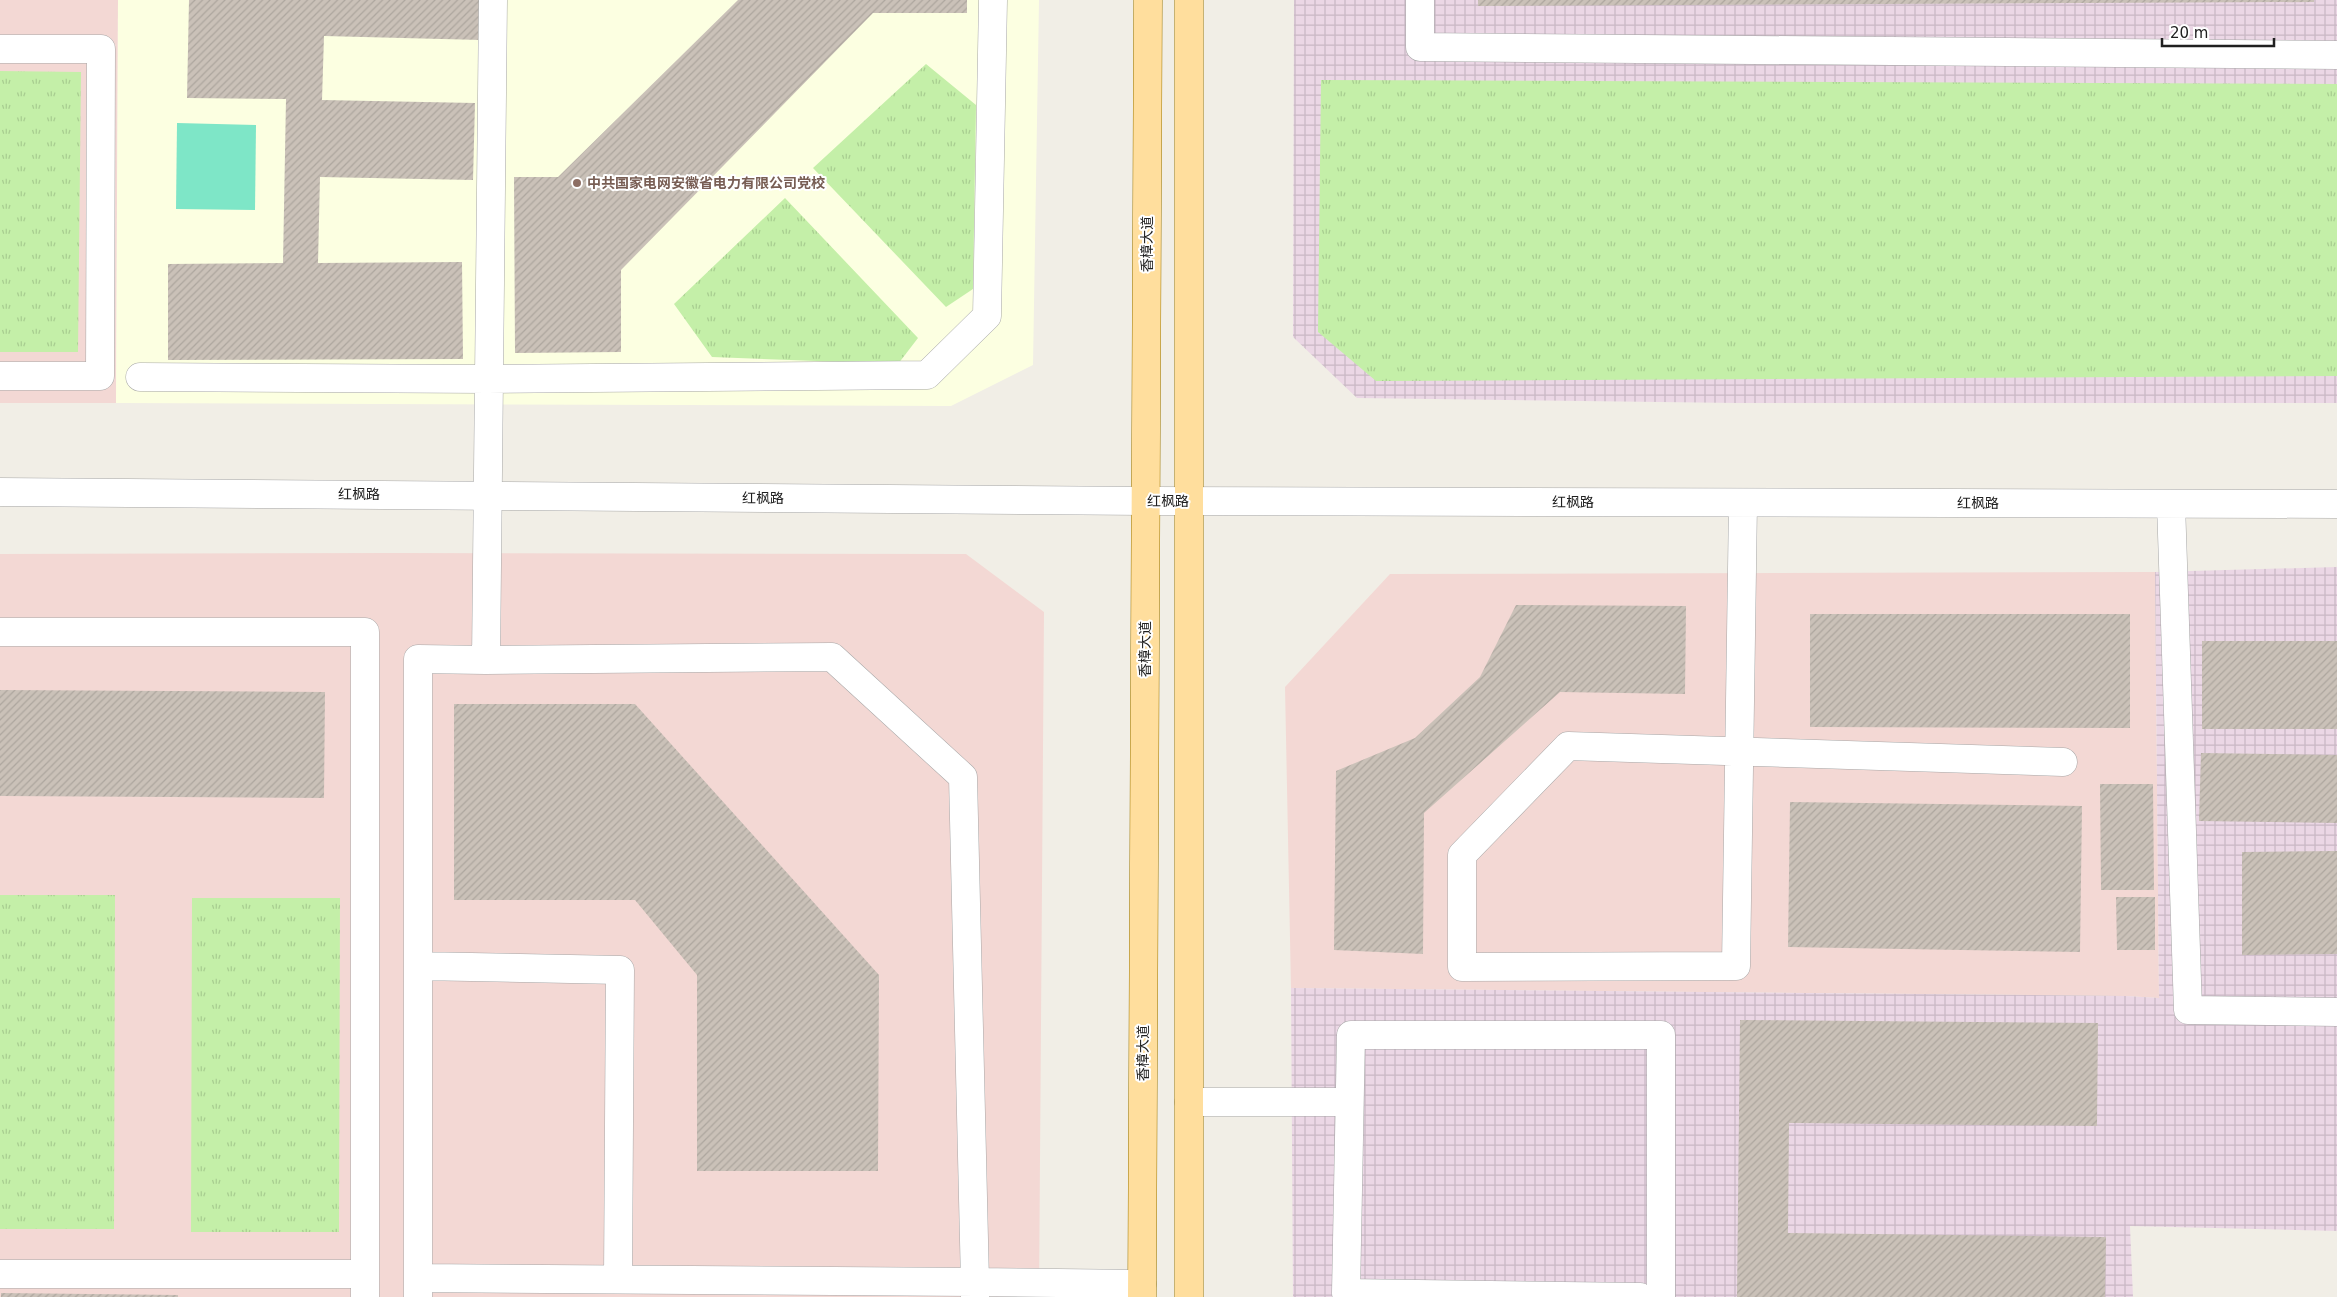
<svg xmlns="http://www.w3.org/2000/svg" width="2337" height="1297" font-family="'DejaVu Sans','Noto Sans SC',sans-serif">
<defs>
<pattern id="industrial-grid" width="8" height="8" patternUnits="userSpaceOnUse" patternTransform="scale(1.25)"><rect width="8" height="8" fill="#ebd7e5"/><path d="M0 4h8M4 0v8" fill="none" stroke="#c9b8c4"/></pattern>
<pattern id="grass-tufts" width="24" height="20" patternUnits="userSpaceOnUse" patternTransform="scale(1.25)"><rect width="24" height="20" fill="#c4efa8"/><path d="M3 7l-1-3M5 7V3M7 7l1-3M15 17l-1-3M17 17v-4M19 17l1-3" fill="none" stroke="#a8cd90"/></pattern>
<pattern id="building-hatch" width="6" height="6" patternUnits="userSpaceOnUse" patternTransform="scale(1.25)"><rect width="6" height="6" fill="#cac1b8"/><path d="M-1 1l2-2M0 6l6-6M5 7l2-2" fill="none" stroke="#ada69e"/></pattern>
</defs>
<rect width="100%" height="100%" fill="#f1eee6"/>
<path fill="#f3d8d4" d="M0 0H118L116 403H0Z
M394 553 966 554 1044 612 1039 1297H0V554Z
M2155 572 2159 998 2126 996 1291 988 1285 687 1390 574Z"/>
<path fill="url(#industrial-grid)" d="M1294 0H2337V403H1737L1357 398 1293 337Z
M2337 567V1231L2130 1226 2133 1297H1293L1291 988 2126 996 2159 998 2155 572Z"/>
<path fill="#fcffe1" d="M118 0H1039L1033 365 951 406 116 403Z"/>
<path fill="url(#grass-tufts)" d="M926 64 976 105 973 289 946 307 813 168Z
M0 71 81 72 78 352H0Z
M1321 80 2337 84V376L1376 381 1318 332Z
M785 198 918 338 898 364 712 357 674 304Z
M0 895H115L114 1229H0Z
M192 898H340L339 1232H191Z"/>
<path fill="#7ee6c7" d="M177 123 256 125 255 210 176 209Z"/>
<path fill="url(#building-hatch)" d="M189 0H482L481 40 324 36 322 100 475 103 473 180 320 177 318 263 462 262 463 359 168 360V264L283 263 286 99 187 98Z
M738 0H967V13H873L621 270V352L515 353 514 177H558Z
M1478 0H2314V2L1478 6Z
M1516 605 1686 606 1685 694 1560 692 1424 813 1423 954 1334 950 1336 771 1415 738 1480 677Z
M1810 614H2130V728L1810 727Z
M2202 641H2337V729H2202Z
M0 690 325 692 324 798 0 796Z
M454 704H635L879 975 878 1171H697V975L635 900H454Z
M2201 753 2337 755V823L2199 821Z
M2100 784H2153L2154 890H2101Z
M1790 802 2082 806 2080 952 1788 947Z
M2337 851V954L2242 955V852Z
M2116 897H2155V950H2117Z
M1740 1020 2098 1023 2097 1126 1789 1123 1788 1233 2106 1237 2105 1297H1737Z
M1 1293 178 1295V1297H1Z"/>
<g fill="none" stroke-linecap="round" stroke-linejoin="round">
<defs>
<path id="minor" d="M1420 0V47L2337 55
M0 49H101L100 376H0
M140 377 488 379 927 375 987 316 993 0
M0 492 1146 501 2337 504
M1743 503 1736 966 1462 967V855L1568 746 2063 762
M2171 504 2188 1010 2337 1012
M0 632H365V1297
M418 966 620 970 618 1279
M1189 1102H1348
M0 1274H365
M418 1278 975 1282 963 777 832 657 486 660
M418 1297V659L486 660 493 0
M975 1297V1282L1142 1284
M1640 1297 1346 1293 1351 1035H1661V1297"/>
<path id="major" d="M1142 1297 1148 0
M1189 1297V0"/>
</defs>
<use href="#minor" stroke="#a7a7a7" stroke-width="29"/>
<use href="#major" stroke="#9c7700" stroke-width="29"/>
<use href="#minor" stroke="#fff" stroke-width="28"/>
<use href="#major" stroke="#ffde9d" stroke-width="28"/>
</g>
<circle fill="#8d6e63" stroke="#fff" stroke-width="2" cx="577" cy="183" r="5"/>
<g text-anchor="middle" stroke-width="4" stroke-linejoin="round" paint-order="stroke">
<g font-size="14" font-weight="bold" fill="#785e54" stroke="#fff" text-anchor="start">
<text x="587" y="188">中共国家电网安徽省电力有限公司党校</text>
</g>
<g font-size="14" fill="#202020" stroke="#fff">
<text transform="translate(1147 244) rotate(-90)" y="5">香樟大道</text>
<text x="359" y="499">红枫路</text>
<text x="763" y="503">红枫路</text>
<text x="1168" y="506">红枫路</text>
<text x="1573" y="507">红枫路</text>
<text x="1978" y="508">红枫路</text>
<text transform="translate(1145 649) rotate(-90)" y="5">香樟大道</text>
<text transform="translate(1143 1053) rotate(-90)" y="5">香樟大道</text>
</g>
</g>
<path d="M2162 38v8h112v-8" fill="none" stroke="#202020" stroke-width="2.5"/>
<text x="2170" y="38" font-size="15" fill="#202020" stroke="#ffffff" stroke-width="4" paint-order="stroke">20 m</text>
</svg>
